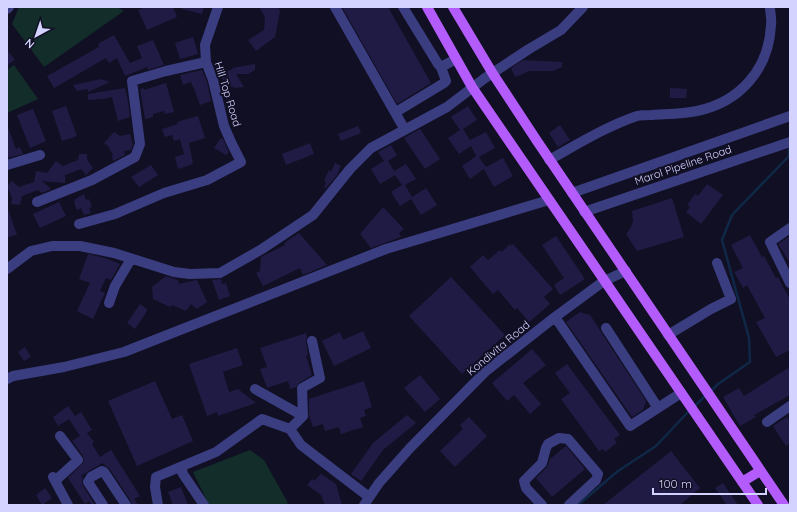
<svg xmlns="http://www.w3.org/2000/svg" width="797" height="512" font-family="Quicksand,sans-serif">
<rect width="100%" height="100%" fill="#110f23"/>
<path fill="#122d2a" d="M19 7H117L124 11 44 67 12 24Z
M14 65 38 99 7 113V70Z
M250 450 264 460 288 503 285 505H209L193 472Z"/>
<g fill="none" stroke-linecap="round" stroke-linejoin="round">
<path stroke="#0f2847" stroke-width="2.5" d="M710 392 718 384 750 362 749 338 722 240 732 215 789 156V149
M695 406 706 395
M578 505 618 471 656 446 688 412"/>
</g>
<path fill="#201b44" d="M145 7H173L177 17 147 30 138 10Z
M182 7H204L202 14 182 9Z
M259 7H278L280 11 275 37 256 51 248 40 264 30 265 17Z
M342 7H388L431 83 397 104Z
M114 35 130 63 142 58 137 46 153 40 164 65 148 70 147 67 125 76 117 58 109 63 106 58 54 88 47 76 99 47 98 44Z
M193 37 198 54 180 59 175 43Z
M7 50 15 60 7 65Z
M523 60 562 62V67L553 71H530L515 77 511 68Z
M255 64V70L248 74H236L244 87 235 88 225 84 220 74 233 69 232 68Z
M202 70 207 82 211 101 200 105 193 86H192L191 82 183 85 180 75Z
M101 79 110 82 88 92V89L77 91 73 85Z
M166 83 174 112 165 114 164 111 153 114V117L145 119 140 89 144 88V90Z
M125 88 128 101 130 117 118 121 112 97 103 99 88 100V94Z
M670 88 687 89 686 98H670Z
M66 106 77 136 62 141 52 111Z
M468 106 477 120 463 129 470 140 486 132 495 148 479 157 486 167 503 158 513 176 494 187 484 169 470 179 462 166 476 156 471 146 459 154 448 138 460 130 451 117Z
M33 109 46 141 30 148 17 115Z
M198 116 205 138 189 143 193 164 178 169 175 157 184 154 180 139 174 141 172 135 165 137 162 129 178 124 177 122Z
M7 125 16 149 20 147 23 154 7 158Z
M560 125 570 140 558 147 549 133Z
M358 126 361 133 341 141 338 134Z
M420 129 440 159 425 169 404 138Z
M114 132 120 136 130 134 133 144 131 150 124 151 125 155 113 161 112 156 113 155 108 146 104 143Z
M221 138 223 139 229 152 226 155 214 148Z
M310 143 314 154 286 165 282 154Z
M391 145 397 155 388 161 394 171 406 164 416 179 405 185 412 197 426 188 437 205 421 215 411 199 400 206 391 192 402 185 395 175 380 184 371 169 384 161 378 152Z
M79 154H87V160L93 168 86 175 81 169 65 175V183L42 181 51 189 42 193 38 190 22 196 20 205 11 204 12 198 7 186 12 181 19 187 34 182 36 171 47 173 56 161 63 166 78 160Z
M335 163 341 166 337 175 326 188 324 187 326 182 324 181 329 170 331 172Z
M151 165 158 175 139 187 131 177Z
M707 184 723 195 701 224 686 212 690 207 687 205 695 194 698 196Z
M84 194 86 200 89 199 92 207 89 208 91 213 84 215 81 208 77 210 74 203H75L74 200Z
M672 198 684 237 637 251 626 234 631 227 633 221 632 211Z
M59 202 66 216 40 228 33 214Z
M383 207 404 229 399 233 401 237 371 248 360 234Z
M7 209H8L17 235 8 237 7 234Z
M299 233 327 265 303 275 300 268 263 286 256 273 260 271 261 257 285 245 284 243Z
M750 235 762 257 764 256 776 278 778 277 790 300V350L776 357 756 322 765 318 747 285 743 288 734 272 743 268 731 245Z
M556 236 585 279 560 295 554 285 564 278 542 245Z
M790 236V263L778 244Z
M510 244 511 246 513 244 553 289 544 297 550 304 529 322 517 308 515 310 498 290 493 294 470 267 483 255 488 260 500 250 502 252Z
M88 254 105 258 120 264 111 280 106 278 100 291 105 293 93 319 77 311 90 283 79 279Z
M166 276 178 280 179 284 197 280 207 302 197 309 191 304 186 311 172 305 170 307 153 299 152 287Z
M451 277 505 335 462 374 409 316Z
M221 279 222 284 226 283 230 296 219 300 212 280Z
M140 304 147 309V311L135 329 127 323Z
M580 312 590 315 646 401 643 410 632 417 566 322Z
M363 331 371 348 334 366 322 341 340 332 343 340Z
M306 333 307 337 306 342 308 355 306 356 312 375 299 383 296 387 290 389 288 381 267 388 260 369 267 367 260 348Z
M25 347 31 357 24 361 18 352Z
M237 348 243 365 223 372 229 392 238 389 256 403 218 416 217 412 207 416 189 364Z
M532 349 546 365 523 383 541 404 530 414 514 395 507 401 492 383Z
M567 364 620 435 614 439 617 443 605 452 603 449 599 451 561 399 570 393 555 373Z
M788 368 790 372V395L754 415 756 417 740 426 723 397 739 388 744 396Z
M420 375 440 399 425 412 404 388Z
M155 381 172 419 182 415 193 441 137 466 108 401Z
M364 381 372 407 364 410 366 416 360 418 363 427 341 434 339 427 325 431 323 424 313 427 309 416V399Z
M68 406 75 416 81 412 92 430 87 433 94 442 92 444 100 457 111 450 140 496 134 499 138 505H132L131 501 109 468 102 463 81 476 83 478 82 482 83 486 95 505H92L89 501 85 504 68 478 84 462 83 456 72 441 80 436 69 419 58 426 53 417Z
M407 415 416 423 383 450 361 481 351 474 373 443Z
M469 417 487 436 455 467 440 451 463 429 460 425Z
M787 417 790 422V443L786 446 773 426Z
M566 446 585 469 552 497 536 478 547 467 550 459Z
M671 451 700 488 680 505H603Z
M321 474 336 484 342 505H325L321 495 307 485 312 479 314 481Z
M723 483 738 505H727L715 488Z
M181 487 188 505H173L168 492Z
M45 488 52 498 42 505 36 495Z"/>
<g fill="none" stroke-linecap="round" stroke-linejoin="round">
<path stroke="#3b3d81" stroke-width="10" d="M335 7 405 130
M403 7 438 64 441 67 456 59
M7 9 9 7
M396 112 444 83 446 81 441 67
M549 160C576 145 607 126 637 116 641 115 647 115 652 115 667 114 683 114 697 111 740 102 769 69 771 25 772 19 770 13 770 7
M7 165 40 155
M572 193 790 116
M37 202 92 180 135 157 140 144 132 81 166 71 206 62
M584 212 790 142
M79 224 115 214 164 193 207 180 241 162 231 142 224 126 213 80 206 62 205 45 218 7
M790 228 770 242 790 283
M7 269 31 251 52 246H80L114 253 174 272 190 274 220 273 262 249 313 215 350 169 371 148 447 107 485 78 529 49 561 30 583 7
M109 303 115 286 131 259
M555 317 630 426 681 393
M606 328 658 408
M668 335 711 309 731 299 717 263
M7 379 13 376 64 367 124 352 386 249 549 200
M255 389 303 416
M767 422 790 406
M290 429 303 416 302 388 320 378 312 341
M181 467 183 474 204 505
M53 477 68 505
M55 481 78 460 60 436
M103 505 88 482 91 477 102 471 104 472 126 505
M158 505 155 487 156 477 216 452 262 419 290 429 301 445 369 497
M364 505 379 483 410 448 486 371 555 317 604 281 626 271
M542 505 526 488 524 481 542 463 546 448 548 444 559 438 568 439 598 474 596 480 569 505"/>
<path stroke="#b45cfb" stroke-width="10" d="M427 7 472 87 758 505
M453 7 493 74 537 141 784 505
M742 482 760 471"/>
</g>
<g text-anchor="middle" stroke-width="4" stroke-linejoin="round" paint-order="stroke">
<g font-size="11" fill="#d4d2fe" stroke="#110f23">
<text transform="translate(228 94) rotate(73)" y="4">Hill Top Road</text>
<text transform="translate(683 165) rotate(-19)" y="4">Marol Pipeline Road</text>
<text transform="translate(498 348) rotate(-40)" y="4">Kondivita Road</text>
</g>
</g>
<rect width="797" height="512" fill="none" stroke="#d4d2fe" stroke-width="16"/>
<g transform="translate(36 36) rotate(220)" stroke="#110f23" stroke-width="3" paint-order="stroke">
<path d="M0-3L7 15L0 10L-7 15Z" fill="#d4d2fe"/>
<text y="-6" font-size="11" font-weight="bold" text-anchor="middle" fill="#d4d2fe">N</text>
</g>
<path d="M653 488v6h113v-6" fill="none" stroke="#d4d2fe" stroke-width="2"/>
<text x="659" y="488" font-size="12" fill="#d4d2fe" stroke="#110f23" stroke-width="3" paint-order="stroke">100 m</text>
</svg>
